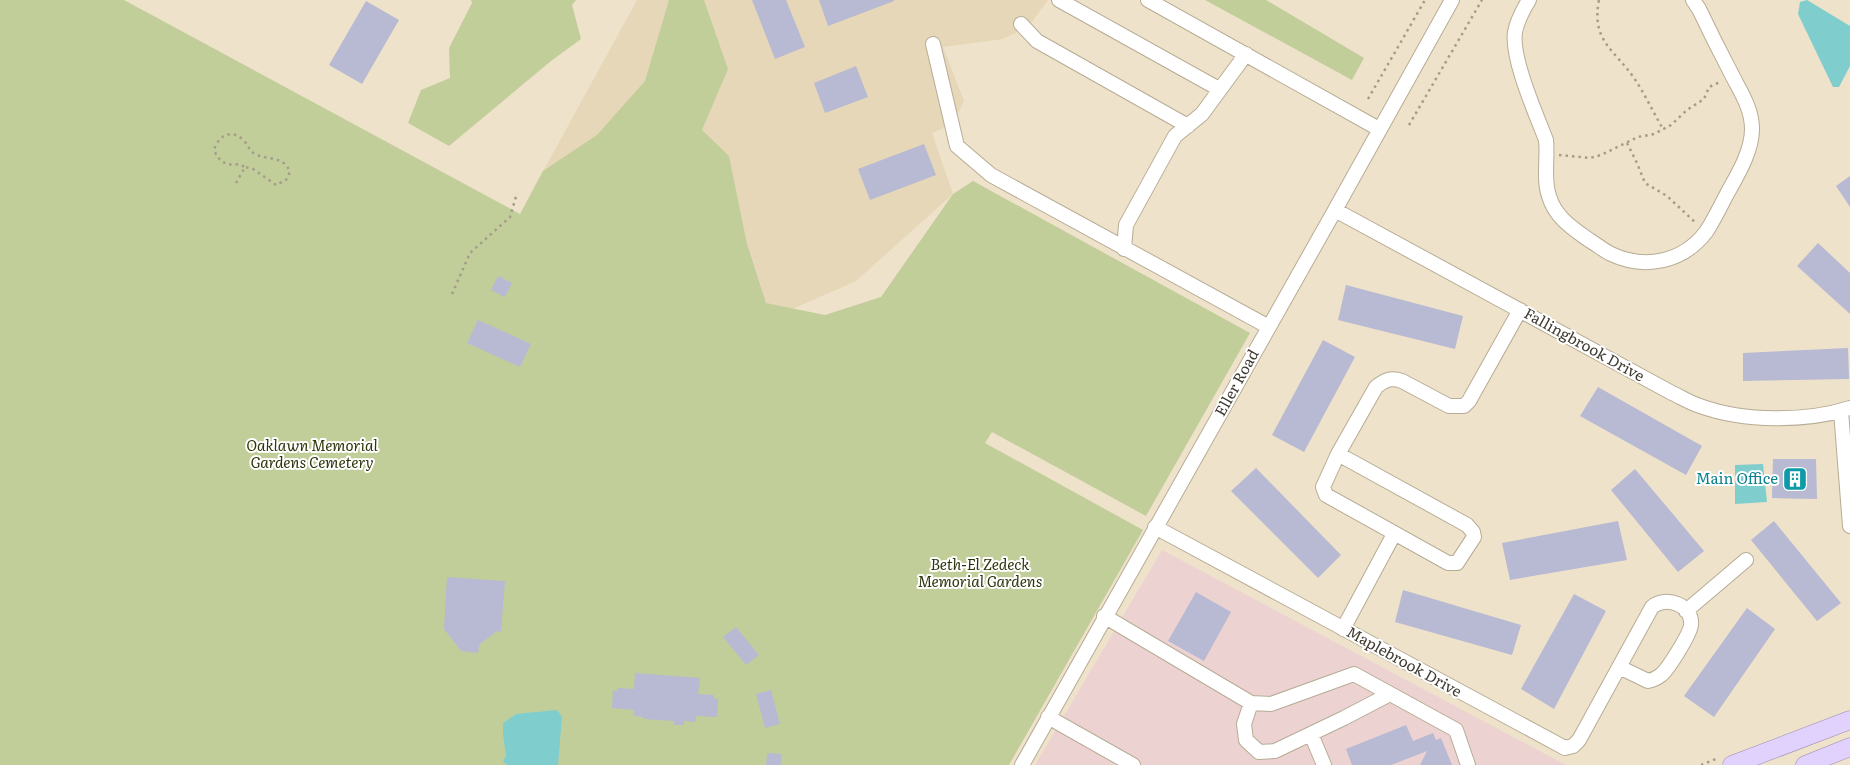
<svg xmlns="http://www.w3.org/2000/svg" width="1850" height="765" font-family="Literata,serif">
<rect width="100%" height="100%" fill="#eee2ca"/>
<path fill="#edd2d2" d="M1162 550 1566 765H1035Z"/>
<path fill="#e6d7b8" d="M637 0H1048L1028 27 1003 39 943 47 964 101 953 124 932 133 953 194 856 281 763 322 530 195Z"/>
<path fill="#c2ce9a" d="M0 0H124L520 214 543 171 597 135 645 81 669 0H704L728 69 702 130 729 156 747 244 766 303 825 315 881 297 953 194 973 181 1250 333 1146 516 992 432 985 443 1143 530 1009 765H0Z
M471 0H576L572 5 581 39 551 61 449 146 408 123 421 90 450 78 449 48 472 3Z
M1205 0H1266L1364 58 1352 80Z"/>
<path fill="#80cdcd" d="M1807 0 1850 26V66L1839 87H1833L1798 14 1800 2Z
M1763 464 1767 502 1735 504V465Z
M557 710 562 717 558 765H507L503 761 506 756 503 734V723L516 714Z"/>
<path fill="#b8b9d2" d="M752 0H786L805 47 775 59Z
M819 0H894V1L828 26Z
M366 1 399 20 362 84 329 65Z
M856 66 868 97 825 113 814 83Z
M924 144 936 175 870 200 858 169Z
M1850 176V207L1836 186Z
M1818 243 1850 273V314L1797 266Z
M498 276 512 283 505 297 491 290Z
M1346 285 1463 316 1455 349 1338 320Z
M478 320 531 344 520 367 467 343Z
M1323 340 1355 357 1304 452 1272 435Z
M1848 348 1849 379 1743 381V353Z
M1598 387 1702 446 1686 475 1580 416Z
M1773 459H1816L1817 499 1772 498Z
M1256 468 1341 555 1318 578 1231 491Z
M1635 469 1704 551 1678 572 1611 490Z
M1618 521 1627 560 1510 580 1502 543Z
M1774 521 1841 603 1817 621 1751 540Z
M447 577 505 581 501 632 497 631 479 645 478 653 461 651 444 629Z
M1403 590 1521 625 1512 655 1395 622Z
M1196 592 1231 612 1204 661 1168 641Z
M1574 594 1606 611 1554 709 1521 689Z
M1747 608 1775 629 1714 717 1684 696Z
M736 627 759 655 746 665 723 637Z
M635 673 700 678 698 694 714 695V698L718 699 717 717 696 716 695 722 684 721V725H674V721L643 719V717L634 716V710L612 708 613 690 617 691V688L634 689Z
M771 690 780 724 765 728 756 694Z
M1406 725 1413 741 1433 733 1436 740 1441 738 1452 765H1420L1427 751 1391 765H1352L1346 749Z
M767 753 782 754 781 765H766Z"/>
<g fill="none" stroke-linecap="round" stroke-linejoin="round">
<defs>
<path id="minor" d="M1059 0 1219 89
M1148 0 1379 129
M1529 0C1523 10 1517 21 1515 32 1511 58 1536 114 1546 140 1548 158 1543 179 1549 196 1555 217 1572 228 1589 240 1596 244 1603 250 1611 254 1645 270 1683 262 1706 232 1714 220 1721 205 1728 192 1738 174 1752 151 1752 129 1752 108 1740 91 1731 73 1720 52 1709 30 1699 9L1693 0
M1021 24 1037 41 1188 126
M933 44 957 146 991 175 1269 327
M1335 210 1672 393C1681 397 1690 403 1700 406 1744 422 1806 422 1850 408
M1124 249 1126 225 1175 136 1202 114 1246 54
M1841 411 1850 526
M1338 454 1467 525 1473 532 1474 537 1457 563H1448L1326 495 1323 487 1338 454 1376 387C1385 380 1390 377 1402 381L1449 406H1464L1469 401 1520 310
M1155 527 1565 748 1573 746 1579 740 1652 607C1666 595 1693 605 1691 625 1690 634 1669 668 1661 675 1657 678 1653 680 1648 681L1619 667
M1686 611 1746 560
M1104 616 1251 703 1271 704 1354 674 1456 730 1468 765
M1343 629 1394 534
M1251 703 1244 724 1246 740 1259 752 1275 751 1344 718 1390 694
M1048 717 1133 765
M1311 734 1324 765
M1022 765 1335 210 1452 0"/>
<path id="major" d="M1732 765 1850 720
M1805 765 1850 747"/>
</defs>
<use href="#minor" stroke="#b7ac95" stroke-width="16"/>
<use href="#major" stroke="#9b8ab4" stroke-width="19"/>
<path stroke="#a59c8a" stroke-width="2.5" stroke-dasharray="2.5 4" stroke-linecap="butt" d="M1599 0C1591 41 1614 49 1634 78 1645 94 1653 112 1663 129
M1368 99 1425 0
M1409 125 1482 0
M1627 143 1637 163 1645 183 1667 196 1697 224
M1559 155 1590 158 1601 155 1638 137 1654 134 1671 125 1687 110 1704 99 1709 87 1720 82
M236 183 245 167 253 169 276 185 286 180 290 172C283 155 269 161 255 154 249 151 249 146 245 142 233 128 219 134 214 150 219 162 226 166 239 164L245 167
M452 294 470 253 510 217 517 193
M1701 765 1718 758"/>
<use href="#minor" stroke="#fff" stroke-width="14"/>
<use href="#major" stroke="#e0d2fc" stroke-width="18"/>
</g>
<defs>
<symbol id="building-square" viewBox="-11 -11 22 22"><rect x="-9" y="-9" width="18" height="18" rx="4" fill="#0f9aa8" stroke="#fff"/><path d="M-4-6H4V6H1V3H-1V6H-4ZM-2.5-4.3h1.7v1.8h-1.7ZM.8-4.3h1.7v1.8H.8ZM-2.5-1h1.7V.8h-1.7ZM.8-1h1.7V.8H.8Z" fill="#fff"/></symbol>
</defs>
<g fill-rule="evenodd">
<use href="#building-square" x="1781" y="465" width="28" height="28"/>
</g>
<g text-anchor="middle" stroke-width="4" stroke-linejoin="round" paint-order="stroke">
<g font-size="15" fill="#403b32" stroke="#fff">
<text transform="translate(1584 345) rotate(29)" y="5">Fallingbrook Drive</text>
<text transform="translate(1237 383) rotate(-61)" y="5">Eller Road</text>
<text transform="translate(1404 662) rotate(29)" y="5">Maplebrook Drive</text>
</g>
<g font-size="15" font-style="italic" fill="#2e350a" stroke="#fff">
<text x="312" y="451">Oaklawn Memorial<tspan x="312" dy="17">Gardens Cemetery</tspan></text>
<text x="980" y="570">Beth-El Zedeck<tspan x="980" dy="17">Memorial Gardens</tspan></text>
</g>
<g font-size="15" fill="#0d838f" stroke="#fff" text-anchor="end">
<text x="1778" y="484">Main Office</text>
</g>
</g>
</svg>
